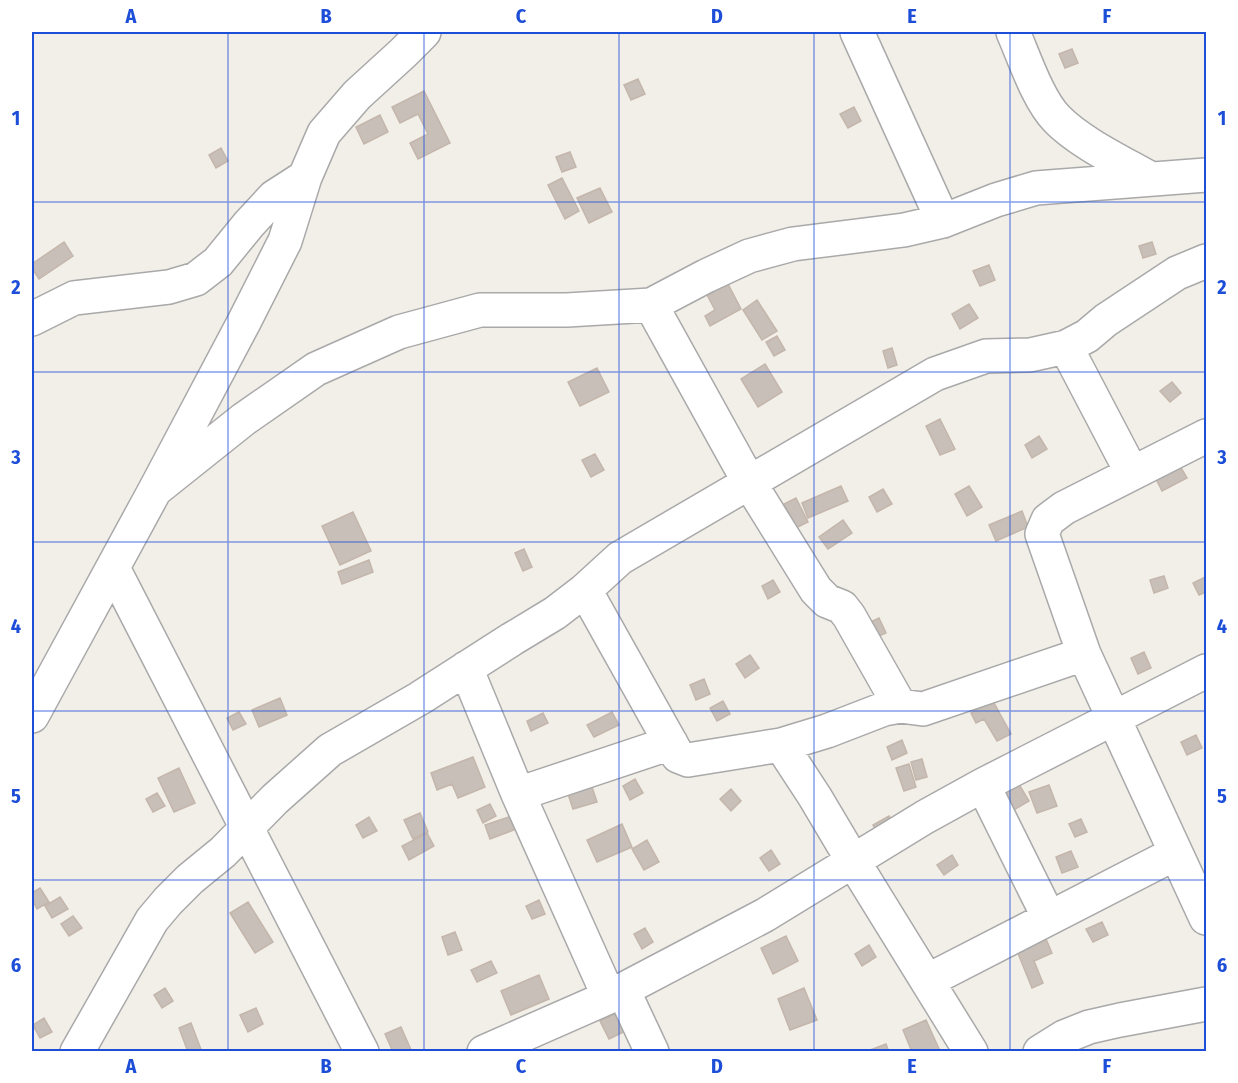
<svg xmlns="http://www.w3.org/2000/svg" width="1238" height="1083" font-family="'Fira Sans Condensed',sans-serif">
<rect width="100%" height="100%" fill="#f2efe9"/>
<path fill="#c7bfb8" stroke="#c4b6ab" stroke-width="1.5" d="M1072 49 1078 63 1065 68 1059 54Z
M638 79 645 94 631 100 624 85Z
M424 91 450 143 418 159 410 143 428 134 418 114 400 123 392 107Z
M854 107 861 121 848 128 840 114Z
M380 115 388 132 364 144 356 127Z
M221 148 228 161 216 168 209 155Z
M570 152 576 167 562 172 556 157Z
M562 178 579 211 565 219 548 185Z
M600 188 612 212 589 223 577 198Z
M64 242 73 256 39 279 32 268V264Z
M1152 242 1156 254 1143 258 1139 246Z
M989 265 995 280 980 286 973 271Z
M726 280 741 309 710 326 705 316 715 310 705 291Z
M757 300 777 331 762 340 743 310Z
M969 304 978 318 960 329 952 314Z
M777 336 785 350 774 356 766 342Z
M892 348 897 365 888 368 883 351Z
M765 364 782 392 758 407 741 379Z
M597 368 609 392 580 406 568 382Z
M1172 382 1181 393 1170 402 1160 391Z
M940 419 955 449 940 455 926 426Z
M1039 436 1047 449 1032 458 1025 445Z
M595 454 604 470 591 477 582 460Z
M1180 466 1187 478 1162 491 1156 479Z
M841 486 848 501 808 518 802 503Z
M969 486 982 507 967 516 955 494Z
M883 489 892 504 877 512 869 497Z
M796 498 808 522 796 528 784 504Z
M1022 511 1028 527 996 541 989 525Z
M353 512 371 551 340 565 322 526Z
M843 520 852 533 828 549 819 537Z
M524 549 532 567 523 571 515 553Z
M369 560 373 572 342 584 338 572Z
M1164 576 1168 588 1154 593 1150 580Z
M1205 577 1206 580V592L1199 595 1193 583Z
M773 580 780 592 768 599 762 586Z
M879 618 886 633 873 639 866 624Z
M1144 652 1151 668 1138 674 1131 658Z
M750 655 759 668 745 678 736 664Z
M704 679 710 694 696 700 690 685Z
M280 698 287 715 259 727 252 710Z
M723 701 730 714 717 721 710 708Z
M993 701 1011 734 997 741 984 719 976 723 971 713Z
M239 712 246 724 233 730 227 718Z
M612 712 619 725 594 737 587 725Z
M543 713 548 723 531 731 527 721Z
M1196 735 1202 748 1187 755 1181 742Z
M902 740 907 753 892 760 887 747Z
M473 757 485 787 458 798 452 784 437 790 431 773Z
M922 759 927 777 916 780 911 762Z
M909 764 916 787 904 791 896 768Z
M179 768 195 803 174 812 158 778Z
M635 779 643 793 630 800 623 786Z
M1017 781 1029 801 1012 811 1000 791Z
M1049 785 1057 806 1037 813 1029 792Z
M592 787 597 802 573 809 568 794Z
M731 789 741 801 731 811 720 799Z
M157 793 165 806 153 812 146 799Z
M490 804 496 816 483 823 477 810Z
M420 813 428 832 413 839 404 820Z
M520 813 524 826 490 839 485 825Z
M889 816 895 825 878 834 873 825Z
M369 817 377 831 363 838 356 825Z
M1081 819 1087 832 1075 837 1069 824Z
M622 824 632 847 597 862 587 840Z
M427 833 434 846 409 860 402 846Z
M647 840 659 862 644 870 632 849Z
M771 850 780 864 769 871 760 858Z
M1071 851 1078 867 1062 873 1056 857Z
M952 855 958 865 944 875 937 865Z
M40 888 49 902 37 909 32 899V893Z
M60 897 68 909 52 918 45 906Z
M539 900 545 914 532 919 526 906Z
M248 902 273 942 255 953 230 913Z
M73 916 82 928 69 936 61 924Z
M1102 922 1108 935 1093 942 1086 929Z
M645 928 653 942 642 949 634 934Z
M455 932 462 950 448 955 442 937Z
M786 936 798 961 773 974 761 948Z
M1046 939 1052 953 1034 961 1043 983 1032 988 1017 951Z
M869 945 876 957 862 966 855 954Z
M491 961 497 973 477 982 471 970Z
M539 975 549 999 511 1015 501 991Z
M165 988 173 1001 162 1008 154 995Z
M804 988 817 1020 790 1030 778 999Z
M256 1008 263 1024 248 1032 240 1015Z
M623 1010 632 1028 609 1039 600 1021Z
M44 1018 52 1032 40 1038 33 1025Z
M926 1020 940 1051 912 1052 903 1030Z
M191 1023 202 1052H188L179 1028Z
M401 1027 412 1052H393L385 1034Z
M886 1044 889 1052H865Z"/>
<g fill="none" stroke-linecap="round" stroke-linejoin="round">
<defs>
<path id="minor" d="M857 32 943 221
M1013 32C1024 57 1038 100 1057 119 1079 142 1123 163 1151 179
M651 305 749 482 816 590 827 601 842 607 849 616 900 706
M32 319 74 298 169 287 196 279 218 262 249 224 274 197 305 177
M1066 347 1132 473
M1206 436 1064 508 1048 520 1042 534 1084 654 1206 918
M155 490 244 419 316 369 399 332 480 310H567L651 305 706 276 749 256 793 244 904 230 943 221 996 200 1036 188 1206 175
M113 568 362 1052
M585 590 678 756 688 760 781 745 827 731 884 709 900 706 923 709 1084 654
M466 668 518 794 609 997
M32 716 155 490 244 322 285 241 305 177 324 133 357 95 403 53 424 32
M781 745 815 797 853 861 971 1052
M983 785 1049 918
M518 794 671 743
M927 981 1176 853
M623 990 652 1052
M77 1052 152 920 168 901 190 879 223 852 275 799 330 750 420 698 512 639 555 613 585 590 620 558 935 374 986 356 1030 355 1066 347 1087 336 1106 320 1177 273 1206 261
M484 1052 609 997 765 915 925 817 983 785 1206 671
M1040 1052 1064 1037 1089 1027 1120 1020 1206 1004"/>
</defs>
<use href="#minor" stroke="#a9a9a9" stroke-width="36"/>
<use href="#minor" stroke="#fff" stroke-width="33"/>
</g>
<path fill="none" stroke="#1d4ed8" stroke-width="1.5" stroke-opacity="0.55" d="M228 32V1052M424 32V1052M619 32V1052M814 32V1052M1010 32V1052M32 202H1206M32 372H1206M32 542H1206M32 711H1206M32 880H1206"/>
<rect width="1238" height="1083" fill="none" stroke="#ffffff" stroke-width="66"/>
<rect x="33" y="33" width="1172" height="1017" fill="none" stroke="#1d4ed8" stroke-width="2"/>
<g font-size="20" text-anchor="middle" font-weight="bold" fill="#1d4ed8">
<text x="131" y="23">A</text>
<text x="326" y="23">B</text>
<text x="521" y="23">C</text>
<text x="717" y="23">D</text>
<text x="912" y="23">E</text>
<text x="1107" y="23">F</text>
<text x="16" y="125">1</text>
<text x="1222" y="125">1</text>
<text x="16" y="294">2</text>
<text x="1222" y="294">2</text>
<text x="16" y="464">3</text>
<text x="1222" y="464">3</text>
<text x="16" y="633">4</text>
<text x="1222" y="633">4</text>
<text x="16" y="803">5</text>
<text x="1222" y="803">5</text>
<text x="16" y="972">6</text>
<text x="1222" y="972">6</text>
<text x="131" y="1073">A</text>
<text x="326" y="1073">B</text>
<text x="521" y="1073">C</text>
<text x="717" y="1073">D</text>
<text x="912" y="1073">E</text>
<text x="1107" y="1073">F</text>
</g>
</svg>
